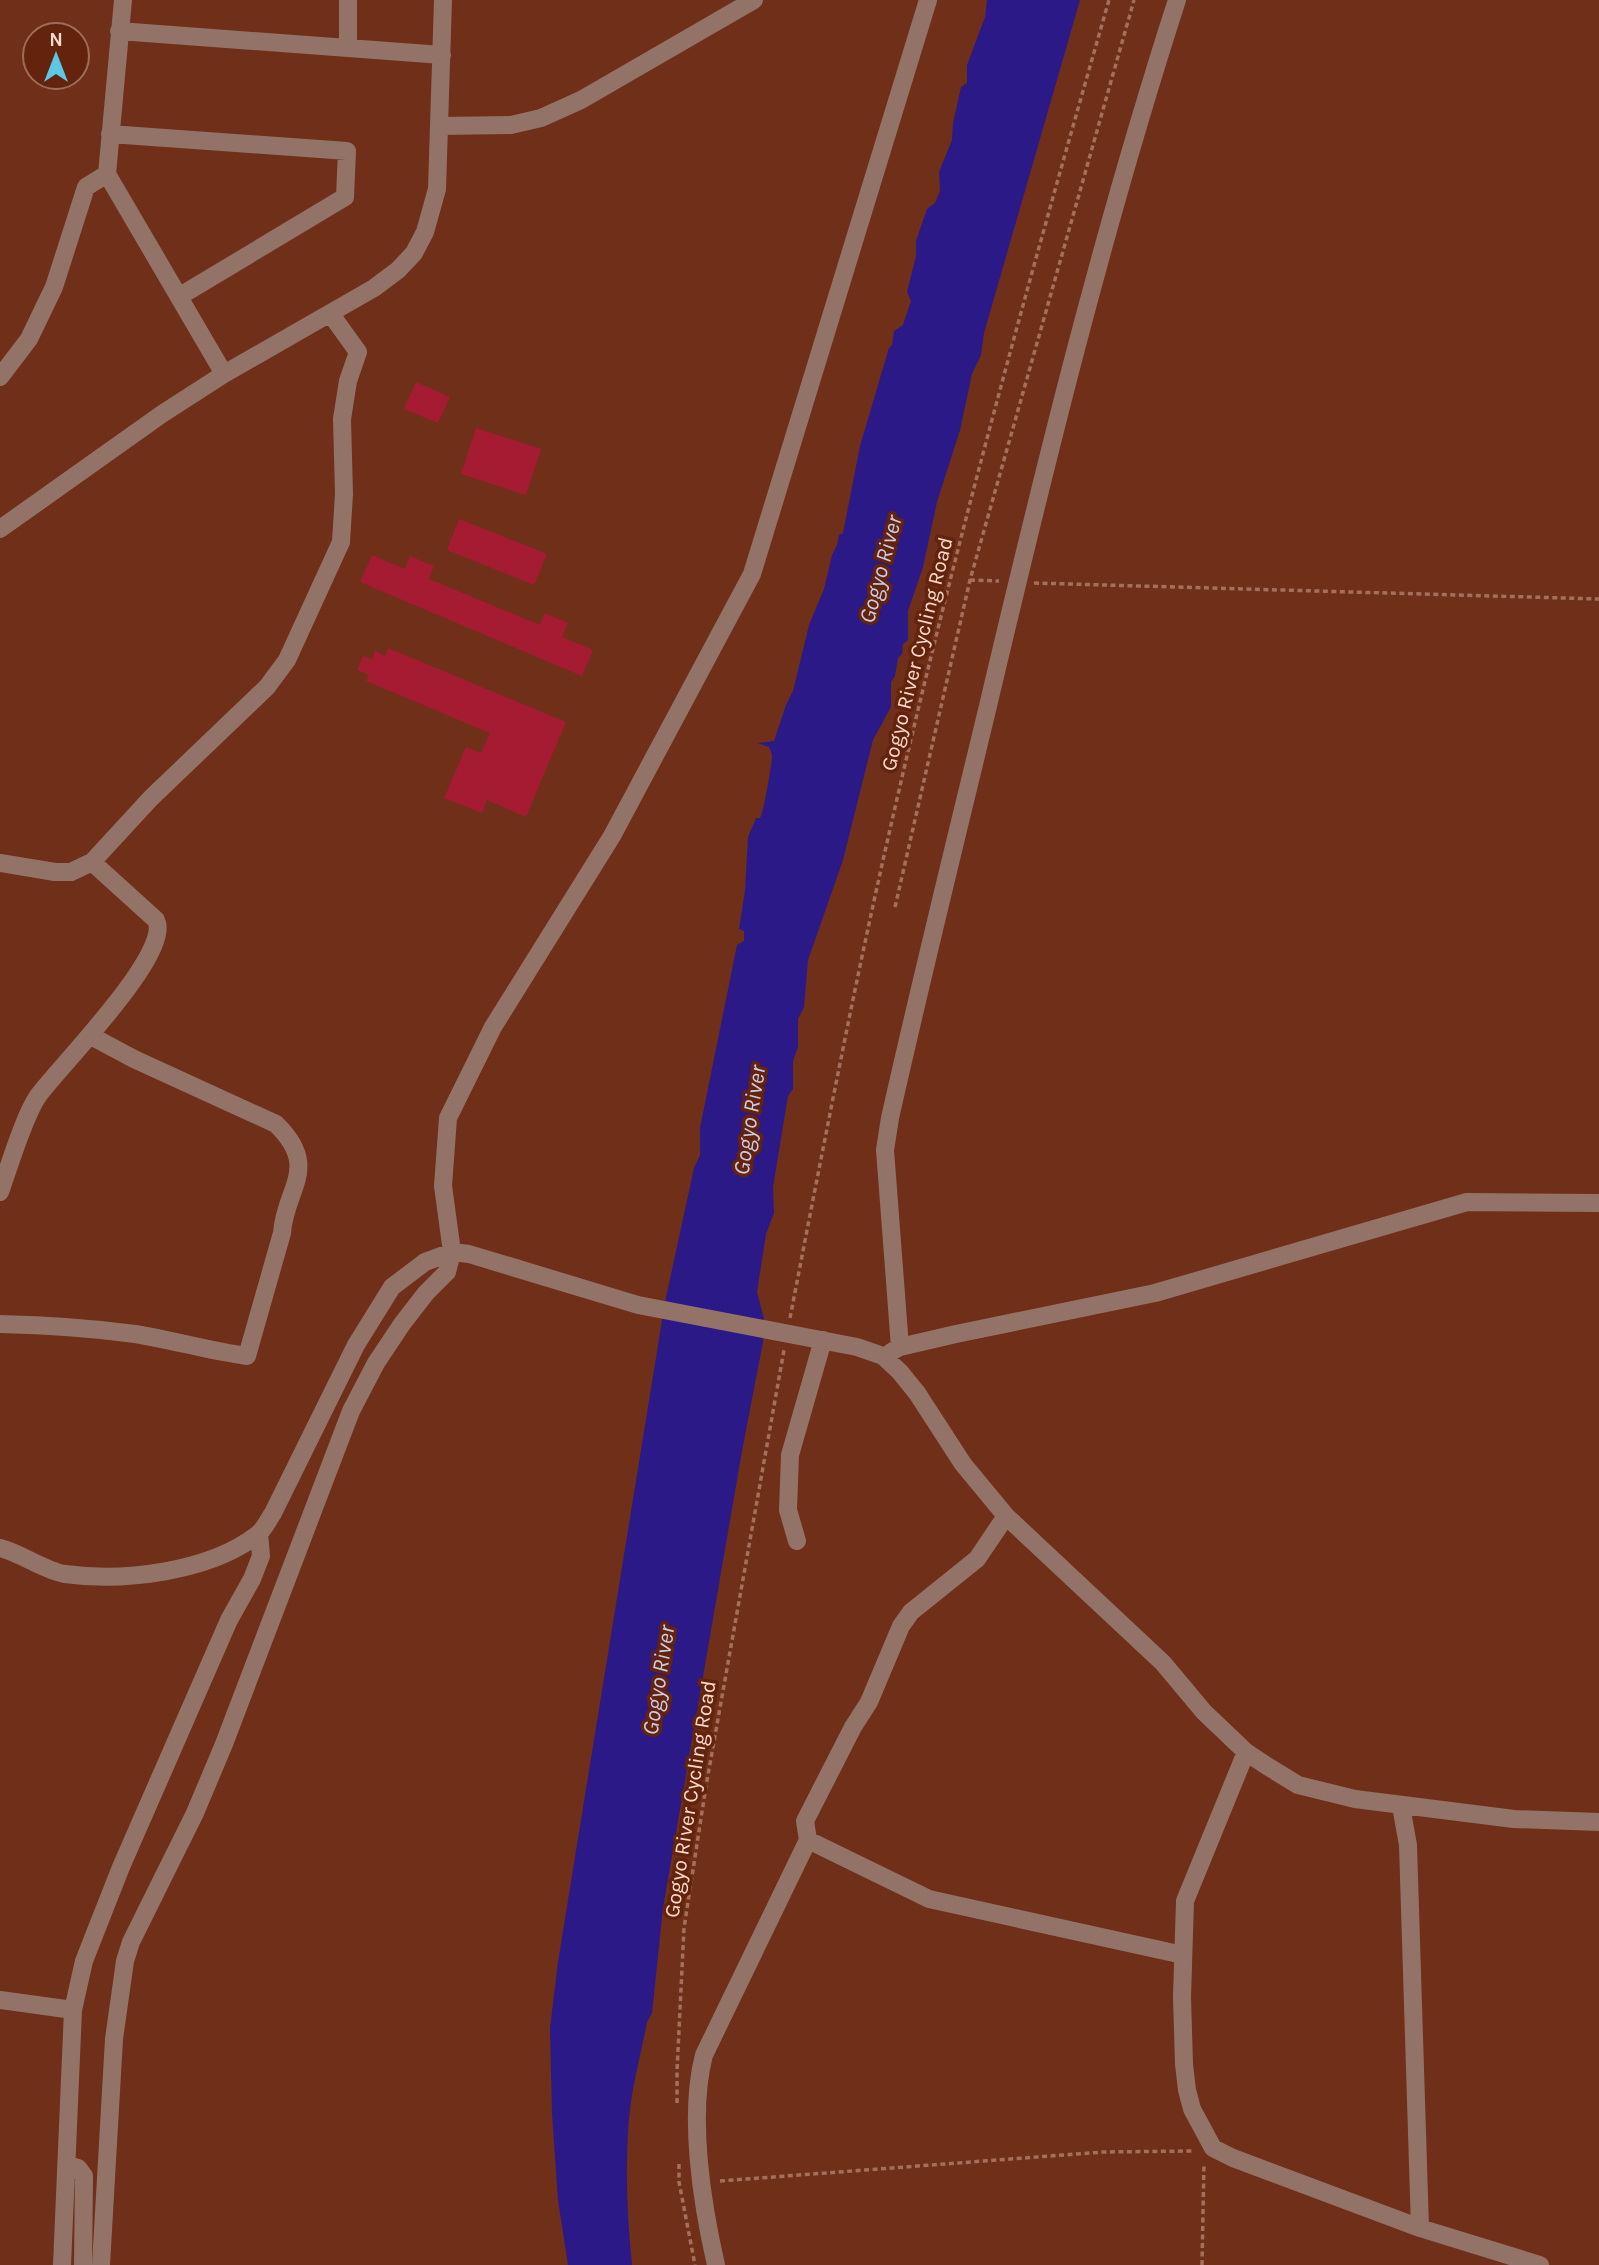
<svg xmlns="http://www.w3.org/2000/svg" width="1599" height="2265" font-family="Karla,sans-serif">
<rect width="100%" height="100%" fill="#702f18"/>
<path fill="#2b1988" d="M987 0H1080L984 333 981 355 972 374 960 430 937 502 923 567 908 611V640L903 644 902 654 898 658 895 676 891 682V707L873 740 843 860 808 960 804 1007 798 1019V1047L793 1061V1089L788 1096 773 1187 774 1213 766 1234 757 1292 764 1319 763 1342 742 1451 663 1908 652 2013 647 2022C641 2054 632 2086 629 2118 625 2168 627 2216 632 2265H568L558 2200 552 2114 550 2028 558 1962 665 1302 694 1168 700 1155V1128L737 945 744 941V931L739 929 745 891 748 837 756 818H760C764 812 771 767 772 758 772 753 771 752 769 747L757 743 774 741 786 705 793 691 809 625 824 589 832 555 837 545 839 535 843 533 860 446 889 348 892 345 894 331 903 325 911 301 907 292 916 256V241L927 209 935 203 940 191 939 172 952 140 953 123 961 87 967 83V65L985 17Z"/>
<path fill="#a51c32" d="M416 382 450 397 438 423 404 409Z
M476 428 541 449 526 495 461 474Z
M459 519 547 554 534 585 447 550Z
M372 555 405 569 410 556 434 566 429 579 540 625 545 613 568 623 562 637 593 650 582 676 360 582Z
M388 648 566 722 526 817 487 800 482 813 444 798 466 747 481 753 490 733 366 681 369 675 357 670 363 656 372 659 375 651 385 656Z"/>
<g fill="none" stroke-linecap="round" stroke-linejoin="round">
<path stroke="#a46f5c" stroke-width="3.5" stroke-dasharray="5 3.5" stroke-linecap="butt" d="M970 580 999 581
M1034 583 1599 599
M895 907 970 580 1134 0
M790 1318C809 1220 828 1122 848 1024 918 679 1012 338 1109 0
M677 2103V2071L684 1928 706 1786 784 1350
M679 2164V2182L695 2265
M720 2181 1103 2152 1194 2151
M1202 2265 1204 2163"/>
<path stroke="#937368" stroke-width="18" d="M123 0 107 174 224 374
M119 31 442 55
M348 48V0
M440 126 511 125 541 118 581 100 754 0
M110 134 347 151 345 197 180 296
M0 377 29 339 54 287 86 187 107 174
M0 529 162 414 224 374 374 288 398 270 414 253 425 232 437 189 443 0
M0 863 55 872H71L92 862 151 798 267 687 287 660 341 542 344 494 342 419 348 381 358 352 330 313
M0 1192C9 1167 24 1116 38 1096 58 1068 173 953 156 920L92 862
M0 1324C45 1325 91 1328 135 1334 173 1340 209 1351 247 1356L282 1233C285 1188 321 1168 276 1124L134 1059 91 1036
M900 1347 885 1150 890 1118C921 980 955 843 988 706 1044 469 1102 232 1177 0
M891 1352 900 1347 956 1334 1155 1293 1467 1202 1599 1203
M797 1541 788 1510 790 1455 823 1340
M0 1548C21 1553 45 1571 65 1574 124 1582 209 1572 257 1535 264 1530 268 1520 273 1513L356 1345 392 1287 425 1262 452 1252 469 1254 638 1305 857 1347 883 1356 900 1372 917 1393 963 1464 1006 1516 1163 1663 1204 1712 1246 1752 1267 1766 1298 1785 1355 1799 1514 1819 1599 1822
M1246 1752 1185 1901 1182 1997 1184 2064 1187 2090 1192 2109 1213 2148 1233 2158 1420 2228 1540 2265
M1401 1806 1408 1845 1420 2228
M808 1840 929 1899 1183 1955
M0 2000 73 2010
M67 2165 78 2168 84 2176 83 2265
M62 2265 73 2010 84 1961 121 1867 229 1620 252 1579 261 1556 259 1533
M101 2265 114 2039 125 1961 131 1942 195 1813 224 1744 351 1411 376 1363 402 1324 426 1293 447 1272 452 1252 443 1186 448 1118 493 1027 612 836 752 574 928 0
M716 2265C702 2204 688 2116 704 2055L808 1840 805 1821 853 1727 869 1702 901 1626 911 1612 977 1559 1006 1516"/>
</g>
<g text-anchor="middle" stroke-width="7" stroke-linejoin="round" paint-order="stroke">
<g font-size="21" fill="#fbdacf" stroke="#63230c">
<text transform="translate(917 654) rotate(-76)" y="7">Gogyo River Cycling Road</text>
<text transform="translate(690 1799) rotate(-81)" y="7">Gogyo River Cycling Road</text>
</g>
<g font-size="23" font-style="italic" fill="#c9cdea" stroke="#63230c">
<text transform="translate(880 569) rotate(-75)" y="8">Gogyo River</text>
<text transform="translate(749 1120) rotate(-81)" y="8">Gogyo River</text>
<text transform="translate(658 1680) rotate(-81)" y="8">Gogyo River</text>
</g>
</g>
<g transform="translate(56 56)"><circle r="33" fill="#63230c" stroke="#a06c5a" stroke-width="2"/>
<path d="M0-5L12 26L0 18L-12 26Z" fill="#5bc8e6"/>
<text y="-10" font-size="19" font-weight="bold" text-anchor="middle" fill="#fbdacf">N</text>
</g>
</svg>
